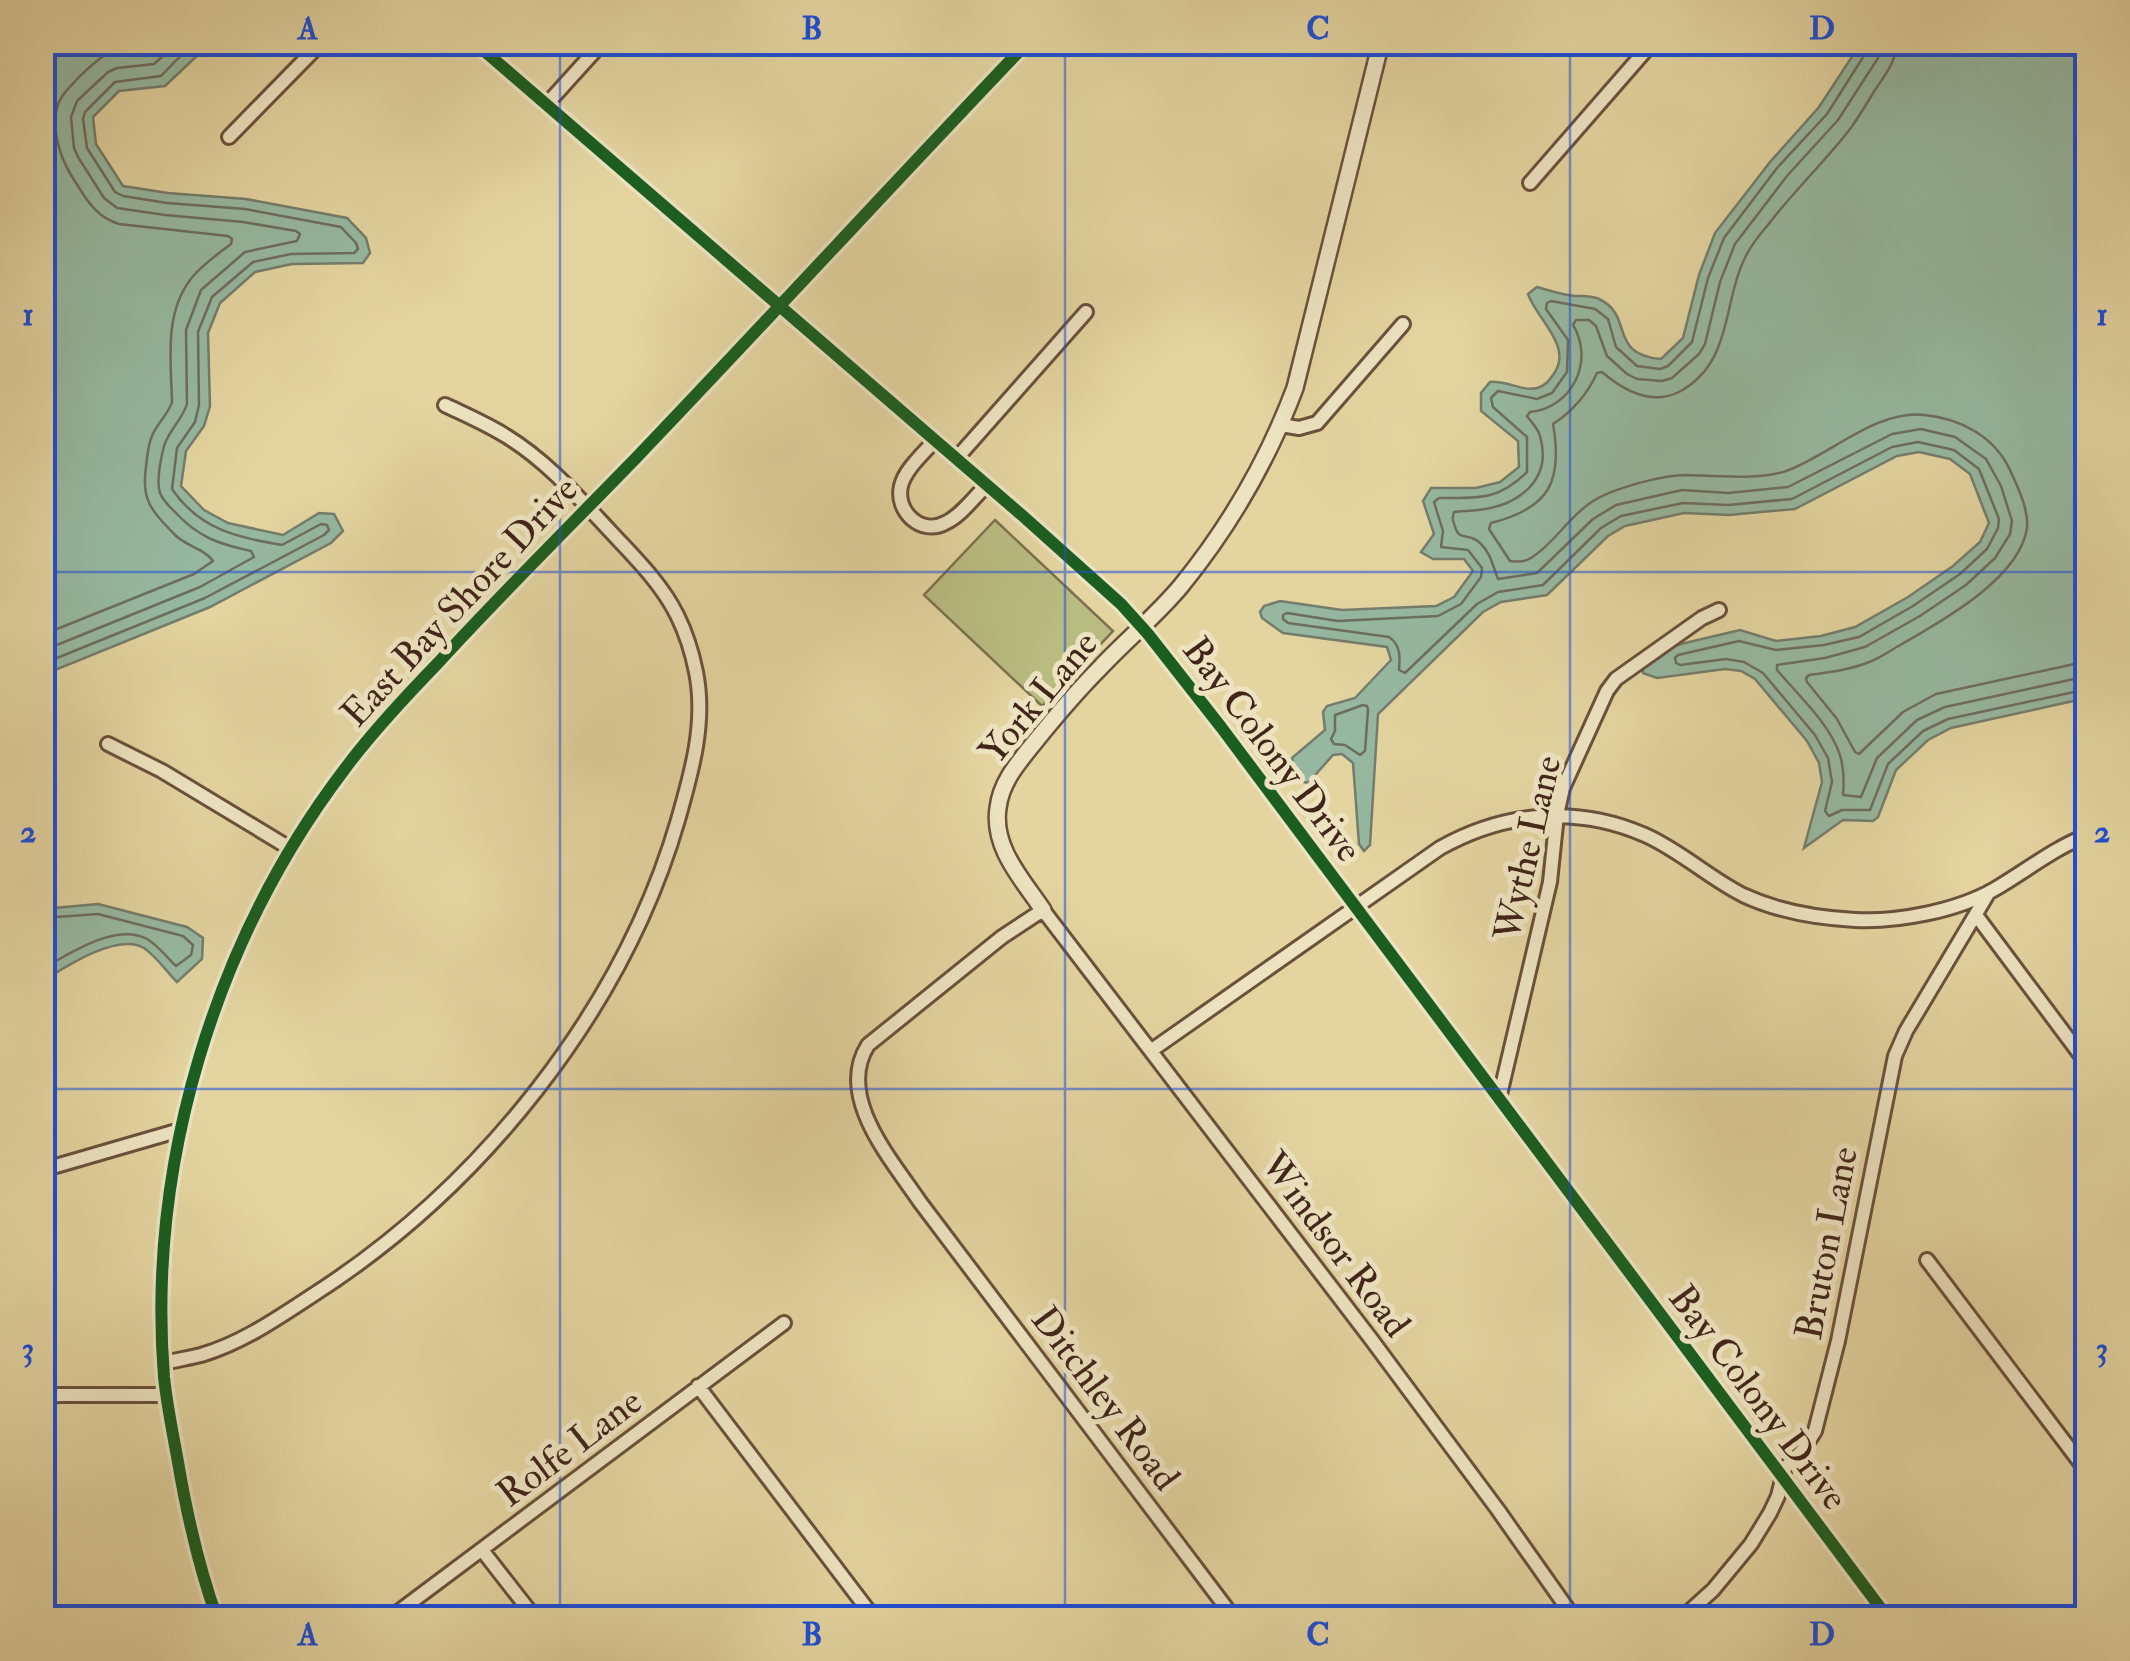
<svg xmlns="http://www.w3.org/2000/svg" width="2130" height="1661" font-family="'IM FELL Double Pica',serif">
<rect width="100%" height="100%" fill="#e3d4a0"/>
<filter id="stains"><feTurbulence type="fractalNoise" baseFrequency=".002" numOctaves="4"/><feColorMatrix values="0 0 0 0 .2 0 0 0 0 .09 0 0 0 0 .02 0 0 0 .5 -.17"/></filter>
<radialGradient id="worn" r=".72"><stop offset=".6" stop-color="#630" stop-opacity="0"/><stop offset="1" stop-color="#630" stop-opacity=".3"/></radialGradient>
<path fill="#b8bc81" stroke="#7c704d" stroke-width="2.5" d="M995 520 1113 631 1042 706 924 595Z"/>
<path fill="#96b8a1" stroke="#747d6b" stroke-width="2.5" d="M43 42 206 43 198 55 165 86 119 91 93 117 96 144 123 186 168 193 246 199 347 218 366 238 370 253 363 263 292 264 255 272 220 303 208 333 210 406 204 426 186 451 181 486 204 510 228 523 283 535 319 513 334 514 343 531 331 543 210 607 43 675Z
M1861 43H2087V698L1951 728 1928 740 1896 770 1878 817 1873 821 1843 820 1804 848 1822 782 1819 763 1807 741 1755 679 1741 671 1725 669 1657 678 1643 673V664L1664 648 1740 630 1776 641 1821 636 1855 627 1908 597 1953 566 1980 542 1989 523 1970 474 1950 459 1919 452 1897 456 1795 509 1729 515 1684 513 1625 526 1608 536 1547 595 1501 602 1483 612 1378 714 1370 845 1364 851 1359 844 1353 763 1342 754 1333 755 1308 783 1298 781 1292 758 1325 730 1323 712 1327 706 1355 698 1391 660 1387 647 1283 633 1262 618 1260 612 1264 606 1280 601 1342 610 1436 606 1454 597 1473 571 1464 559H1433L1421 552 1434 534 1423 501 1431 488H1476L1500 482 1519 467 1518 441 1481 411V393L1490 382C1506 380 1523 392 1537 388 1546 386 1550 379 1555 372 1572 345 1536 318 1528 294L1537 287C1547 290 1557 293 1568 295 1577 297 1590 295 1599 299 1635 316 1607 354 1661 359L1683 338 1699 275 1715 233 1770 162 1819 107Z
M98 904 187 927 203 938 202 959 177 982C167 972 156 956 144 948 118 932 65 967 43 981V909Z"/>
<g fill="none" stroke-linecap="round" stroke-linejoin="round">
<path stroke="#6c6e5d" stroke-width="2.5" d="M1869 42 1867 51 1827 114 1777 168 1724 238 1708 278 1692 342 1668 366 1660 369 1637 366 1616 347 1608 319 1595 309 1551 301 1547 303 1546 309 1568 340 1567 372 1552 393 1537 399 1498 391 1491 398 1493 407 1527 437V472C1498 501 1477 498 1439 498L1434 502 1443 531 1441 547 1468 550 1482 568 1481 577 1461 604 1438 616 1338 621 1287 613 1283 615V619L1288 623 1389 637C1401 645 1400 658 1399 670L1405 673 1477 604 1498 592 1543 585 1601 528 1621 516 1683 503 1728 505 1792 499 1892 447 1918 442 1954 450 1979 469 1999 519 1998 528 1987 549 1960 574 1913 606 1859 637 1824 645 1776 650 1739 641 1678 655 1675 658 1676 663 1680 665 1726 659 1744 662 1763 673 1815 735 1828 758 1832 782 1825 811 1829 816 1842 810H1870L1888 764 1923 731 1948 719 2088 689
M1881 42 1878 58 1838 120 1787 176 1735 244 1720 282 1705 344 1699 354 1672 378 1662 381 1637 379 1627 374 1607 356 1596 326 1589 320H1576L1573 325C1595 361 1572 408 1530 412L1527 416C1531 422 1538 428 1540 436 1553 480 1518 506 1478 510 1470 511 1462 511 1454 512 1452 522 1452 516 1455 527 1460 542 1469 532 1480 543 1491 553 1493 567 1498 579L1537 573 1593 519 1616 505 1682 490 1728 493 1788 487 1892 434 1921 429 1955 437 1986 459 2001 486 2012 521 2010 534 1995 558 1966 585 1920 616 1865 647 1825 658 1777 665V670C1799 696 1829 723 1840 755 1844 768 1844 783 1843 795L1861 797 1877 758 1917 720 1945 707 2088 676
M1897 42C1896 62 1885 75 1875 90 1867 103 1859 117 1850 129 1827 159 1799 186 1775 216 1766 228 1755 239 1748 252 1721 300 1735 362 1679 392 1651 406 1623 390 1602 372L1597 373C1587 395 1573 411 1553 424 1563 481 1550 508 1491 523L1489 529 1510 561C1517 562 1525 562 1531 558 1555 543 1569 516 1593 501 1614 488 1662 475 1687 475 1715 476 1760 480 1786 471 1829 456 1876 409 1925 415 1961 419 1994 436 2010 470 2017 486 2029 509 2027 528 2020 578 1942 621 1902 644 1891 650 1880 658 1869 662 1850 670 1829 672 1809 675L1806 678 1807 682 1837 719 1855 752 1859 754 1903 712 1936 694 2088 661
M42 635 194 574 213 561C205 549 186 546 175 535 152 511 141 501 146 467 147 456 148 445 152 436 157 423 168 415 172 402 171 361 164 315 190 280 200 266 217 255 231 244L232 239 228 236 119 224C94 217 84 195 71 175 59 155 49 122 60 100 64 91 73 84 80 76 88 69 95 61 104 56 122 49 142 56 156 42
M42 651 200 587 254 557 251 551C218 544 198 537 175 512 169 506 163 501 160 493 156 481 161 458 164 446 169 430 182 420 187 404L186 330 201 290 245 252 297 241 300 234 296 231 243 222 165 215 117 208 104 198 78 157 74 148 71 117 77 101 108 72 117 68 154 64 178 42
M42 664 205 598 324 535 329 530 327 525 321 524 282 545C237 537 200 530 172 489L177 448 195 422 199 405 198 332 212 297 253 262 291 254 354 253 358 249 356 243 341 227 245 209 167 203 123 196 115 192 87 148 83 119 85 112 115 82 161 76 194 42
M1363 705 1367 706 1368 710 1365 751 1360 755 1345 745 1334 744 1331 739 1335 731V715Z
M42 918 98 914 183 936 193 945 191 955 176 966C167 958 158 945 147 939 116 922 69 954 42 969"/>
<defs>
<path id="minor" d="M474 42 1024 517 1121 604 1148 634 1221 727 1888 1618
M546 105 603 42
M229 137 322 42
M1530 183 1653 42
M1281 425 1299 428 1317 423 1403 324
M935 440C924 453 905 469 901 486 895 511 921 536 945 523 961 516 974 497 987 485
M956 459 1086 312
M108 744 162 771 291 849
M1976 915 2088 1065
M1152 1050 1440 848C1504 812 1577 805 1645 835 1681 851 1709 878 1743 895 1777 911 1817 918 1855 920 1898 922 1957 911 1995 889 2026 871 2054 848 2088 835
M1499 1099 1550 882 1557 815 1563 788 1607 691 1616 679 1702 618 1719 610
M42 1170 180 1130
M1927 1260 2088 1473
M164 1363C176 1360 189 1358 201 1355 242 1343 278 1318 313 1295 480 1188 622 1012 678 820 692 771 706 722 696 672 692 652 686 633 677 615 661 583 635 558 611 532 579 498 547 461 506 436 487 424 466 415 445 405
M698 1386 874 1618
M42 1397 59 1395H166
M482 1550 535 1618
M217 1618C199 1568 187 1515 178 1462 173 1434 167 1406 164 1377 147 1164 215 940 344 770 372 732 405 697 438 663 502 593 570 526 636 458 768 320 896 180 1028 42
M390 1618 784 1323
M994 1618 1001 1613
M1234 1618 920 1202C892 1160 835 1097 868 1045L1002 937 1043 910 1371 1339 1498 1510 1574 1618
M1682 1618 1713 1590 1751 1544 1770 1513 1778 1496 1785 1468 1803 1450 1815 1431 1838 1341 1895 1056 1906 1031 1989 892"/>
<path id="tertiary" d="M1043 910C1023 880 992 848 998 808 1001 782 1018 763 1034 743 1055 717 1077 691 1100 668 1126 640 1156 616 1181 586 1229 527 1268 460 1295 388L1381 42"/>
</defs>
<use href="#minor" stroke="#6a513b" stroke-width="18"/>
<use href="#tertiary" stroke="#6a513b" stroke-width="20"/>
<use href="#minor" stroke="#ede3c1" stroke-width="12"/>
<use href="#tertiary" stroke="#ede3c1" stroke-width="15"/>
<defs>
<path id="cycleway" d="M474 42 1024 517 1121 604 1148 634 1221 727 1888 1618
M217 1618C199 1568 187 1515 178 1462 173 1434 167 1406 164 1377 147 1164 215 940 344 770 372 732 405 697 438 663 502 593 570 526 636 458 768 320 896 180 1028 42"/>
</defs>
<use href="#cycleway" stroke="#ede3c1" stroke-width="19"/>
<use href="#cycleway" stroke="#1b5e20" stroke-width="12"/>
</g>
<path fill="none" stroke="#1d4ed8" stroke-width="2.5" stroke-opacity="0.55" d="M560 42V1618M1065 42V1618M1570 42V1618M42 572H2088M42 1089H2088"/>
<g text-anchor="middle" stroke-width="10" stroke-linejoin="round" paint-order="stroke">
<g font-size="38" fill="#412519" stroke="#ede3c1">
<text transform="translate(459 601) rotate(-47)" y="13">East Bay Shore Drive</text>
<text transform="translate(1038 697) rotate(-50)" y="13">York Lane</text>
<text transform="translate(1273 749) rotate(53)" y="13">Bay Colony Drive</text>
<text transform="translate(1527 848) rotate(-77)" y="13">Wythe Lane</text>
<text transform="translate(1826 1243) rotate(-79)" y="13">Bruton Lane</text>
<text transform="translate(1336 1244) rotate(53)" y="13">Windsor Road</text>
<text transform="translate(1759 1397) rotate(53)" y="13">Bay Colony Drive</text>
<text transform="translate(1106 1398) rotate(53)" y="13">Ditchley Road</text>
<text transform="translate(569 1447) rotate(-37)" y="13">Rolfe Lane</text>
</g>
</g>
<rect width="2130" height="1661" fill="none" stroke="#e3d4a0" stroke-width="110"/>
<rect x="55" y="55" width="2020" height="1551" fill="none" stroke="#1d4ed8" stroke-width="4"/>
<g font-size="32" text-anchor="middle" font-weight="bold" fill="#1d4ed8">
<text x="308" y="39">A</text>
<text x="812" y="39">B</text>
<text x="1318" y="39">C</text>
<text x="1822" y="39">D</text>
<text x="28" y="325">1</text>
<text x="2102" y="325">1</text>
<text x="28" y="842">2</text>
<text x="2102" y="842">2</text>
<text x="28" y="1359">3</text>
<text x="2102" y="1359">3</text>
<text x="308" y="1645">A</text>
<text x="812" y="1645">B</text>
<text x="1318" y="1645">C</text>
<text x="1822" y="1645">D</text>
</g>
<rect width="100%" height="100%" filter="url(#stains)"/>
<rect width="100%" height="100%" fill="url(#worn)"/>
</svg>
